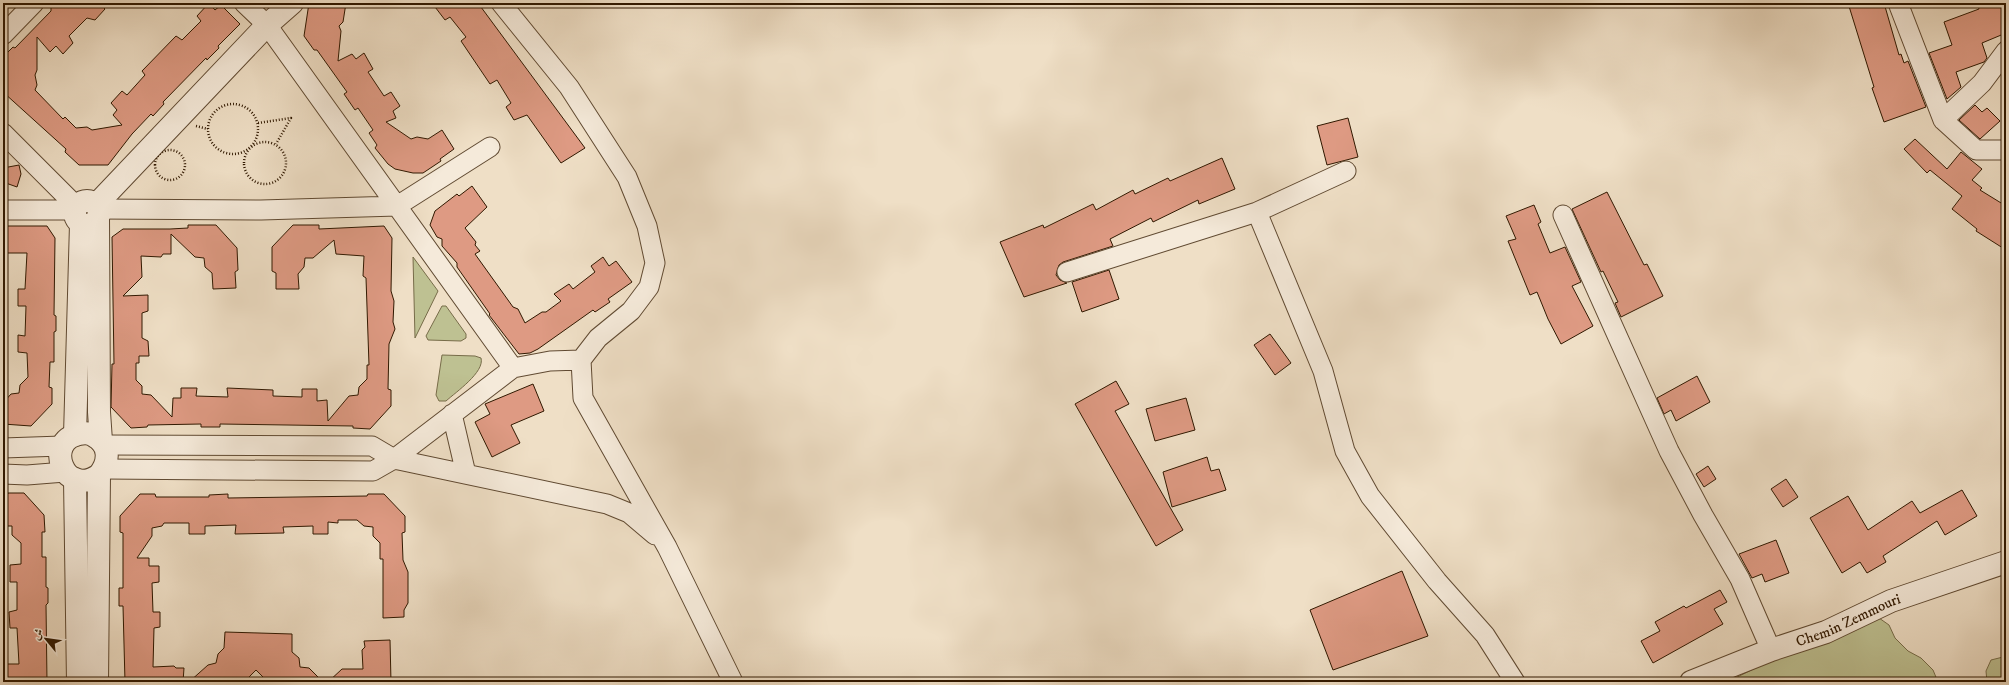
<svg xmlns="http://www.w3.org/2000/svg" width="2009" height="685" font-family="'IM FELL DW Pica',Amiri,serif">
<rect width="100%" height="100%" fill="#efdfc6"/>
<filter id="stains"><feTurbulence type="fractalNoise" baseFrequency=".005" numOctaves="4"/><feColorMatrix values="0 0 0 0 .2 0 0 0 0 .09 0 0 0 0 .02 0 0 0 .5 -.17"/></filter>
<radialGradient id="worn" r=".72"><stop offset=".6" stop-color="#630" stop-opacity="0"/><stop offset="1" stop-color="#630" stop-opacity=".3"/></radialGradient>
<path fill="#bec192" stroke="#776c49" d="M413 257 438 291 415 338Z
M442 306H446L466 334V338L461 341 428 340 426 336Z
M442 355 475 356 481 358C485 372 456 392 446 401H439L436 395Z
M1879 618 1889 625 1895 638 1908 651 1921 658 1933 670 1938 682H1727L1776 658Z
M2003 657 2006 659V682H1987L1986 671 1991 660Z"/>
<path fill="#de9a83" stroke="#301800" d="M55 3H99L105 9 95 20 87 18 69 36 73 43 63 54 56 46 50 52 37 37V70L35 75 37 85 35 90 63 119 65 117 76 128 87 127 92 130 122 125 113 115 117 110 111 103 122 91 127 95 145 75 142 71 176 36 182 40 201 21 197 16 209 3 215 10 221 5 240 24 218 46 219 48 207 60 206 58 163 102 164 104 153 116 151 114 132 134 108 165H79L65 152 66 149 3 92V57L13 47 15 48 51 11V7Z
M309 3H346L343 22 339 26 341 31 338 61 352 54 356 59 364 53 373 69 368 72 384 96 391 92 400 106 393 111 396 118 386 122 411 139 417 137 428 139 442 130 454 149 440 159 441 161 423 173H413L395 169 388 164 375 148 377 145 369 133 373 130 358 108 355 110 344 94 347 92 317 50H314L304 36Z
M432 3H478L585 148 561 163 527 115 514 120 506 107 511 103 497 80 490 84 461 41 466 37 450 17 445 20Z
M1848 3H1884L1899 55 1901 54 1904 63 1908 61 1926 107 1884 122 1872 88 1874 87Z
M1977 3H2006V33L1982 43 1987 58 1984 62 1956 72 1961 87 1947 99 1929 53 1952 45 1944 22 1979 9Z
M1975 105 1982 112 1987 108 2000 121 1980 139 1959 120Z
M1348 118 1358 157 1327 165 1317 126Z
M1915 139 1947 169 1961 152 1982 169 1972 180 1982 188 1980 190 2006 206V250L1976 231 1977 229 1952 209 1962 196 1930 170 1927 173 1904 149Z
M1222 158 1235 189 1199 204 1198 200 1153 222 1151 218 1110 239 1113 246 1063 262 1059 265 1056 275 1060 280 1067 283 1024 297 1000 242 1043 225 1044 228 1093 204 1096 210 1133 190 1135 194 1168 178 1170 181Z
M19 165 21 174 17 187 3 182V168Z
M472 186 487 207 465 228 476 242 475 245 480 251 475 254 513 307 518 309 525 323 542 312H546L561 301 554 294 569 284 573 289 595 272 591 266 603 257 609 266 616 261 632 282 608 299 610 302 595 312 593 310 538 349 530 353 519 354 489 315 490 314 457 267V263L442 246V239L437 237 430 225 435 211 457 194 459 196Z
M1607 192 1644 265 1647 264 1663 296 1621 317 1615 303 1618 302 1603 271 1601 272 1572 209Z
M1534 205 1541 222 1538 224 1550 253 1565 247 1581 282 1572 286 1593 326 1561 344 1548 319 1537 292 1530 295 1508 241 1516 239 1506 216Z
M188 225H216L237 248 238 270 235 272 236 288 213 289 212 273 205 267 204 258 195 257 171 234V254H163L161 257 141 256 142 277 123 296 148 295V311L142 313V338L148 341 149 356H139V363H136V380L142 386V394L151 395 172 417 173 398H181V388H197L196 396 228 397 227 388 273 390V396L302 397V389H317V401L327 400 328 421 349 396 358 395 359 387 367 379V365H369L366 278 363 276 364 256 336 254 334 240 313 258H305L304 267 298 274 299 289H276V273L272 271V247L293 225H319V229L384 226 392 238 391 291 394 301 393 322 395 329 389 344 388 389 391 390V406L370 429 353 428V426L220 424V427H201V424L148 425 147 427 131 428 111 407 112 364H114L112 237 123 229H170L188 228Z
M3 226H47L55 238 54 315 56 316V331L54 332V362H50L49 387 52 388V404L31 426 3 424V403L11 394 19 393 20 385 28 377 27 353 18 352V335L25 336 26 306H18V289H25L27 253H7L3 250Z
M1109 270 1119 299 1082 312 1072 282Z
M1270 334 1291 363 1275 375 1254 345Z
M1697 376 1710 402 1676 421 1671 410 1664 414 1657 398Z
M1116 381 1129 404 1115 411 1183 530 1156 546 1075 404Z
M533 384 544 411 511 425 520 443 492 457 475 422 490 414 485 404Z
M1186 398 1195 430 1155 441 1146 409Z
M1207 457 1211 471 1219 469 1226 490 1172 507 1163 472Z
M1708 466 1716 479 1704 487 1696 474Z
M1786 479 1798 497 1783 507 1771 489Z
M1962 490 1977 516 1945 535 1937 521 1883 556 1886 562 1867 573 1860 562 1842 573 1810 518 1848 496 1868 530 1912 501 1920 513Z
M8 493H24L44 515 45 532H42V557H46V587L48 588V603L46 605 47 682H3V664H19L17 628H10L9 612 17 610V582H10V565L21 564V543L12 535V526H3V496H7Z
M140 494H155L156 497H209V495L228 494V498L367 496 368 494H384L405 516V532L402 533 403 560 408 572V603L404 610V617L383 618V559H380V543L373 536V527L364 526 357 520H338V523L328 522V534H313V526L283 527 284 533 235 534 236 525 205 526V534H189V523H164L162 526 152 528V536L137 558H149V566H159V582L152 583 153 612H160V627L154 628 153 667 174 666 176 668H184L183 682H125L123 606H119V588H123V533L120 532V516Z
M1776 540 1789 573 1765 582 1762 574 1752 578 1739 554Z
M1402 571 1428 636 1333 670 1310 610Z
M1720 590 1727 602 1714 609 1723 624 1653 663 1641 641 1660 631 1655 622 1684 606 1686 608Z
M225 632 292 634V652L299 658 300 667 309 668 323 682H268L256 670 244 682H189L208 665 216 663 218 654 224 648Z
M390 640 391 682H328L342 669H363L362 650 365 647 364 641Z"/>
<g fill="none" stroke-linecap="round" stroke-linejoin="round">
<defs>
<path id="minor" d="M244 3 267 25 513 368
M501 3 569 87 627 177 647 226 655 263 649 287 631 311 598 338 581 360 583 398 667 547 733 682
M1898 3 1943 120
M3 35 34 3
M2006 51 1982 83 1943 120 1976 150H2006
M3 133 77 207
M98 209 261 210 397 206 490 147
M3 210H75
M1257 212 1323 371 1345 451 1370 496 1437 581 1485 635 1515 682
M1563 215 1669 451 1703 515 1740 579 1771 650
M1067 272 1257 212 1346 171
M452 414 466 474
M104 445 372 446 394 459 607 504 629 513 655 535
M3 448 62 446
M104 469 373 471 394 459 513 368 550 361 581 360
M3 474 27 475 65 472"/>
<g id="tertiary">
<circle cx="87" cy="213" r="12"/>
<path d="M96 205 267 25 292 3"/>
<path d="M98 217 99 412 101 441"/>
<path d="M75 435 81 224"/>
<path d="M75 479 78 682"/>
<path d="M97 682 99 475C110 462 110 444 94 436 90 433 84 433 79 434 43 441 64 499 99 475"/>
<path id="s1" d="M1691 682 1771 650 1826 632 1891 601 2006 562"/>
</g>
</defs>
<use href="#minor" stroke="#604a32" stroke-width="21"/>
<use href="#tertiary" stroke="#604a32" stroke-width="24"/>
<path stroke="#301800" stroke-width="2.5" stroke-dasharray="1 2" stroke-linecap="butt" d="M208 129a25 25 0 1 1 50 0a25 25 0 1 1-50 0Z
M258 123 291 118 276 144
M196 126 208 129
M244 163a21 21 0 1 1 42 0a21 21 0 1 1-42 0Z
M155 165a15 15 0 1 1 30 0a15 15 0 1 1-30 0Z"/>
<use href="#minor" stroke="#f5eada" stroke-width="19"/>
<use href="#tertiary" stroke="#f5eada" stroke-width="22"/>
</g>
<g text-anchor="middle" stroke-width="4" stroke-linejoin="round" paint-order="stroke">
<g font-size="15" fill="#301800" stroke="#f5eada">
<text dy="5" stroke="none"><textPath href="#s1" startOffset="169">Chemin Zemmouri</textPath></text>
</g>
</g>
<rect width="2009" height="685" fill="none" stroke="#efdfc6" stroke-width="16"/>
<rect x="4" y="4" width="2001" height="677" fill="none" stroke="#301800" stroke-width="2"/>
<rect x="8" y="8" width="1993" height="669" fill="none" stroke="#301800"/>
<g transform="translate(46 639) rotate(299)" stroke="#f5eada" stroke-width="3" paint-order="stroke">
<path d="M0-3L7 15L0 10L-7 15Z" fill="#301800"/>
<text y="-6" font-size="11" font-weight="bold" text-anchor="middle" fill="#301800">ش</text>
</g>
<rect width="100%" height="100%" filter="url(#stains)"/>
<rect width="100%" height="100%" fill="url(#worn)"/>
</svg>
